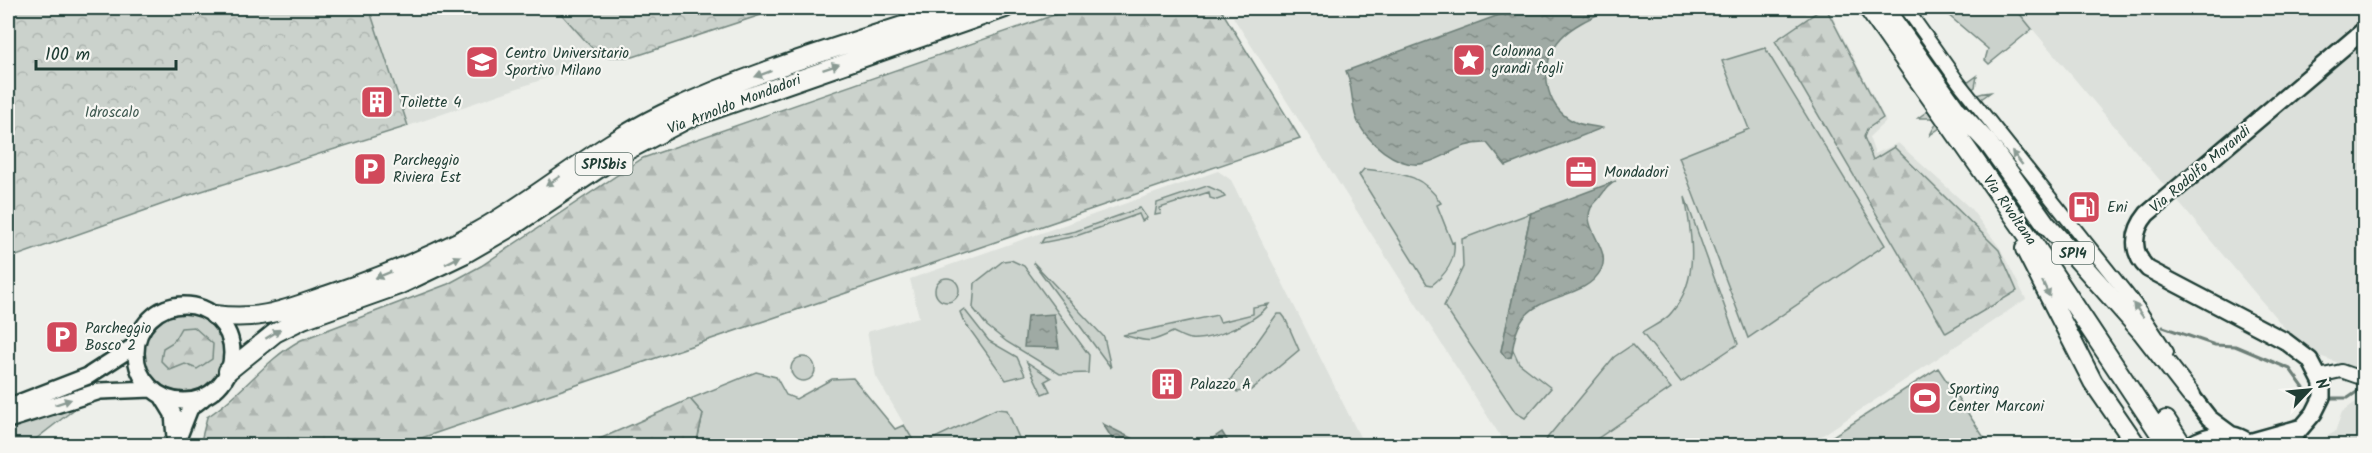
<svg xmlns="http://www.w3.org/2000/svg" width="2372" height="453" font-family="Kalam,sans-serif">
<defs>
<pattern id="forest-firs" width="22" height="20" patternUnits="userSpaceOnUse" patternTransform="scale(1.5)"><rect width="22" height="20" fill="#cbd2cc"/><path d="M5 1l3.5 6h-7zM16 11l3.5 6h-7z" fill="#aeb5b0"/></pattern>
<pattern id="park-crowns" width="20" height="18" patternUnits="userSpaceOnUse" patternTransform="scale(1.5)"><rect width="20" height="18" fill="#cbd2cc"/><path d="M2 6a3 3 0 1 1 6 0M12 15a3 3 0 1 1 6 0" fill="none" stroke="#aeb5b0"/></pattern>
<pattern id="water-ripples" width="26" height="14" patternUnits="userSpaceOnUse" patternTransform="scale(1.5)"><rect width="26" height="14" fill="#9faaa4"/><path d="M2 4q2-2 4 0t4 0M15 11q2-2 4 0t4 0" fill="none" stroke="#818c86"/></pattern>
</defs>
<rect width="100%" height="100%" fill="#edefea"/>
<filter id="ink" filterUnits="userSpaceOnUse"><feTurbulence type="fractalNoise" baseFrequency=".0167" numOctaves="2"/><feDisplacementMap in="SourceGraphic" scale="12" xChannelSelector="R" yChannelSelector="G"/><feConvolveMatrix kernelMatrix="1 2 1 2 8 2 1 2 1" color-interpolation-filters="sRGB"/></filter>
<g filter="url(#ink)">
<path fill="#dce0db" d="M369 8H556L590 47 570 70 408 126Z
M1261 8H1802L1808 16 1820 8H1828L1886 121 1869 137 1875 154 1898 143 1971 209 2000 248 2026 299 1808 445H1506L1233 17Z
M2015 8H2364V372L2317 355 2292 337Z
M1218 171 1231 180 1364 445H1010L994 410 916 445 876 376 867 332 919 317 910 279Z
M2364 396V445H2310L2335 432 2342 412Z"/>
<path fill="#cbd2cc" stroke="#758880" stroke-width="1.5" d="M1940 8H2015L2032 29 1989 64 1985 60 1988 49Z
M1765 48 1885 245 1748 338 1679 157 1749 129 1722 61Z
M1977 76 1975 87 1932 118H1918Z
M1991 92 1930 135C1938 115 1969 93 1991 92Z
M1364 169C1399 174 1420 171 1441 203L1437 205 1452 243 1454 242C1456 261 1446 274 1432 285L1427 284 1359 175Z
M1207 186 1221 192 1225 197 1217 200 1210 198 1209 192 1160 208 1161 214 1155 215 1157 203Z
M1685 197 1738 344 1681 382 1642 333C1651 327 1666 321 1672 312 1700 279 1692 236 1685 197Z
M1140 208 1147 218 1142 221 1139 214 1076 236 1041 243 1044 238 1076 231Z
M1531 213 1501 351 1511 357 1513 350 1519 363 1551 388 1525 418 1516 413 1444 306 1463 267 1462 239Z
M1011 260 1024 266 1089 355 1088 373 1060 374 1007 342 987 326 973 308 975 283 1003 261Z
M1033 262 1104 337 1111 368Z
M935 290a12 12 0 1 1 24 0a12 12 0 1 1-24 0Z
M1269 304C1258 321 1212 341 1191 339 1185 339 1178 334 1173 332 1148 344 1149 342 1123 335L1217 315 1220 322 1253 314V307Z
M964 309 989 341 1017 357 1025 375 1006 380 963 320 960 312Z
M144 352a40 40 0 1 1 80 0a40 40 0 1 1-80 0Z
M1277 314H1282L1285 318 1299 350 1251 390 1237 392 1230 380Z
M1632 345 1671 388 1588 445H1544L1548 437 1614 357Z
M791 369a12 12 0 1 1 24 0a12 12 0 1 1-24 0Z
M1027 362 1051 378 1045 381 1050 391 1042 394Z
M1938 368 1989 445H1819Z
M756 372 776 377 786 395 796 399 832 379 853 378 895 429 904 425 916 445H696L703 414 690 399Z
M85 401 28 445 8 446V423Z
M996 409 1007 410 1022 445H920Z"/>
<path fill="url(#forest-firs)" stroke="#758880" stroke-width="1.5" d="M1074 8H1220L1300 138 401 445H200L207 417C242 395 264 360 301 340L448 284 481 266 643 158Z
M1823 8H1826L1883 118 1867 129 1864 137 1873 160 1894 147 1999 250 2017 291 1946 333 1775 41Z
M194 327 213 344 212 359 197 369 185 364 170 370 161 361 163 348 173 342 181 328Z
M690 399 703 414 696 445H586Z"/>
<path fill="url(#park-crowns)" stroke="#758880" stroke-width="1.5" d="M8 8H369L408 126 183 197 8 259Z
M556 8H782L633 57H600Z"/>
<path fill="url(#water-ripples)" stroke="#6c7e77" stroke-width="1.5" d="M1518 8H1613C1595 16 1574 24 1561 38 1538 63 1543 108 1575 122 1583 126 1594 126 1602 128L1506 166 1487 143C1459 142 1449 157 1425 163 1399 170 1364 141 1356 117 1351 102 1353 87 1346 71Z
M1616 181C1608 185 1605 190 1600 197 1597 201 1593 204 1591 208 1581 228 1612 249 1601 270 1585 300 1539 292 1521 322 1514 333 1514 344 1511 357L1506 358 1501 351 1531 213Z
M1054 314 1059 348 1024 347 1027 316Z
M1103 424 1145 445H1116Z
M1222 432 1230 445H1203Z"/>
<g fill="none" stroke-linecap="round" stroke-linejoin="round">
<path stroke="#6c7e77" stroke-width="3" d="M2163 327 2215 345 2235 346 2290 369 2311 398
M2329 398H2348L2364 387"/>
<defs>
<path id="minor" d="M1906 8 1959 83 2138 308 2167 352
M2319 376 2341 371 2364 379"/>
<path id="major" d="M136 353a48 48 0 1 1 96 0a48 48 0 1 1-96 0Z
M2191 395 2209 418 2232 435
M162 396 173 414 175 437
M8 407 88 376 136 345
M8 420 100 391 152 389
M2249 442 2299 428
M175 446 190 408 203 398
M2187 446C2208 434 2233 427 2253 446
M2286 446 2314 413 2322 397V383L2310 360 2285 341 2148 269C2131 253 2132 232 2147 214L2364 30"/>
<path id="highway" d="M1868 8 2035 246 2168 446
M1884 8 1957 111
M1957 110 1988 143 2046 224 2142 332 2191 395
M2025 249 2093 382 2137 446
M214 315C261 321 285 310 328 295 378 278 428 259 475 233 540 197 595 147 663 114 757 69 859 41 958 8
M228 371 275 333 303 319 399 285 464 254 514 225 620 154 689 118 1005 8
M2166 420 2183 446"/>
</defs>
<use href="#minor" stroke="#1f3d34" stroke-width="16"/>
<use href="#major" stroke="#1f3d34" stroke-width="20"/>
<use href="#highway" stroke="#1f3d34" stroke-width="22"/>
<use href="#minor" stroke="#f6f6f2" stroke-width="12"/>
<use href="#major" stroke="#f6f6f2" stroke-width="15"/>
<use href="#highway" stroke="#f6f6f2" stroke-width="18"/>
</g>
<defs><path id="oneway-solid" d="M-6-.8H1V-3.2L6.5 0L1 3.2V.8H-6Z" transform="scale(1.5)"/></defs>
<g fill="#8a9a93">
<use href="#oneway-solid" transform="translate(831 67) rotate(-19)"/>
<use href="#oneway-solid" transform="translate(763 74) rotate(160)"/>
<use href="#oneway-solid" transform="translate(2017 158) rotate(-128)"/>
<use href="#oneway-solid" transform="translate(553 181) rotate(146)"/>
<use href="#oneway-solid" transform="translate(453 260) rotate(-27)"/>
<use href="#oneway-solid" transform="translate(383 275) rotate(158)"/>
<use href="#oneway-solid" transform="translate(2046 289) rotate(65)"/>
<use href="#oneway-solid" transform="translate(2138 310) rotate(-127)"/>
<use href="#oneway-solid" transform="translate(273 334) rotate(-32)"/>
<use href="#oneway-solid" transform="translate(63 402) rotate(-18)"/>
</g>
</g>
<defs>
<symbol id="sight-square" viewBox="-11 -11 22 22"><rect x="-9" y="-9" width="18" height="18" rx="4" fill="#d1495b" stroke="#f6f6f2"/><path d="M0-6L1.8-2.2L6-1.7L2.9 1.2L3.7 5.4L0 3.3L-3.7 5.4L-2.9 1.2L-6-1.7L-1.8-2.2Z" fill="#fff"/></symbol>
<symbol id="university-square" viewBox="-11 -11 22 22"><rect x="-9" y="-9" width="18" height="18" rx="4" fill="#d1495b" stroke="#f6f6f2"/><path d="M0-5L7-2L0 1L-7-2ZM-4 1L0 2.5L4 1V4Q0 6-4 4Z" fill="#fff"/></symbol>
<symbol id="building-square" viewBox="-11 -11 22 22"><rect x="-9" y="-9" width="18" height="18" rx="4" fill="#d1495b" stroke="#f6f6f2"/><path d="M-4-6H4V6H1V3H-1V6H-4ZM-2.5-4.3h1.7v1.8h-1.7ZM.8-4.3h1.7v1.8H.8ZM-2.5-1h1.7V.8h-1.7ZM.8-1h1.7V.8H.8Z" fill="#fff"/></symbol>
<symbol id="parking-square" viewBox="-11 -11 22 22"><rect x="-9" y="-9" width="18" height="18" rx="4" fill="#d1495b" stroke="#f6f6f2"/><path d="M-3.5-5.5H1a3.5 3.5 0 0 1 0 7H-1V5.5H-3.5ZM-1-3.4V-.6H.8a1.4 1.4 0 0 0 0-2.8Z" fill="#fff"/></symbol>
<symbol id="office-square" viewBox="-11 -11 22 22"><rect x="-9" y="-9" width="18" height="18" rx="4" fill="#d1495b" stroke="#f6f6f2"/><path d="M-6-3h4V-5.5h4V-3h4V5H-6ZM-1-4.5V-3h2v-1.5ZM-6 0V1H6V0Z" fill="#fff"/></symbol>
<symbol id="fuel-square" viewBox="-11 -11 22 22"><rect x="-9" y="-9" width="18" height="18" rx="4" fill="#d1495b" stroke="#f6f6f2"/><path d="M-5.5-6h7V0h2V4h1.3V-2.5L3-4.5l.8-.8L6-3V5H2.5V1h-1V6h-7ZM-4.2-4.7v3.2H.2V-4.7Z" fill="#fff"/></symbol>
<symbol id="stadium-square" viewBox="-11 -11 22 22"><rect x="-9" y="-9" width="18" height="18" rx="4" fill="#d1495b" stroke="#f6f6f2"/><path d="M0-5a6.5 5 0 1 0 0 10a6.5 5 0 1 0 0-10ZM-3.5-1.8h7v3.6h-7Z" fill="#fff"/></symbol>
</defs>
<g fill-rule="evenodd">
<use href="#sight-square" x="1450" y="41" width="38" height="38"/>
<use href="#university-square" x="463" y="43" width="38" height="38"/>
<use href="#building-square" x="358" y="83" width="38" height="38"/>
<use href="#parking-square" x="351" y="150" width="38" height="38"/>
<use href="#office-square" x="1562" y="153" width="38" height="38"/>
<use href="#fuel-square" x="2065" y="188" width="38" height="38"/>
<use href="#parking-square" x="43" y="318" width="38" height="38"/>
<use href="#building-square" x="1148" y="365" width="38" height="38"/>
<use href="#stadium-square" x="1906" y="379" width="38" height="38"/>
</g>
<g text-anchor="middle" stroke-width="4.5" stroke-linejoin="round" paint-order="stroke">
<g fill="#f6f6f2" stroke="#60746d" stroke-width="1.5">
<rect x="575.5" y="153" width="57" height="22" rx="4.5"/>
<rect x="2052" y="242" width="42" height="22" rx="4.5"/>
</g>
<g font-size="14" font-weight="bold" fill="#1f3d34">
<text x="604" y="169">SP15bis</text>
<text x="2073" y="258">SP14</text>
</g>
<g font-size="15" fill="#1f3d34" stroke="#f6f6f2" text-anchor="start">
<text x="1492" y="56">Colonna a<tspan x="1492" dy="17">grandi fogli</tspan></text>
<text x="505" y="58">Centro Universitario<tspan x="505" dy="17">Sportivo Milano</tspan></text>
<text x="400" y="107">Toilette 4</text>
<text x="393" y="165">Parcheggio<tspan x="393" dy="17">Riviera Est</tspan></text>
<text x="1604" y="177">Mondadori</text>
<text x="2107" y="212">Eni</text>
<text x="85" y="333">Parcheggio<tspan x="85" dy="17">Bosco 2</tspan></text>
<text x="1190" y="389">Palazzo A</text>
<text x="1948" y="394">Sporting<tspan x="1948" dy="17">Center Marconi</tspan></text>
</g>
<g font-size="15" fill="#1f3d34" stroke="#f6f6f2">
<text transform="translate(734 104) rotate(-21)" y="5">Via Arnoldo Mondadori</text>
<text transform="translate(2200 169) rotate(-40)" y="5">Via Rodolfo Morandi</text>
<text transform="translate(2010 210) rotate(55)" y="5">Via Rivoltana</text>
</g>
<g font-size="15" fill="#415b52" stroke="#f6f6f2">
<text x="112" y="117">Idroscalo</text>
</g>
</g>
<rect width="2372" height="453" fill="none" stroke="#f6f6f2" stroke-width="30"/>
<rect x="15" y="15" width="2342" height="423" fill="none" stroke="#1f3d34" stroke-width="2" filter="url(#ink)"/>
<g transform="translate(2309 390) rotate(64)" stroke="#f6f6f2" stroke-width="4.5" paint-order="stroke">
<path d="M0-4.5L10 22L0 15L-10 22Z" fill="#1f3d34"/>
<text y="-9" font-size="16" font-weight="bold" text-anchor="middle" fill="#1f3d34">N</text>
</g>
<path d="M36 60v9h140v-9" fill="none" stroke="#1f3d34" stroke-width="3"/>
<text x="45" y="60" font-size="18" fill="#1f3d34" stroke="#f6f6f2" stroke-width="4.5" paint-order="stroke">100 m</text>
</svg>
